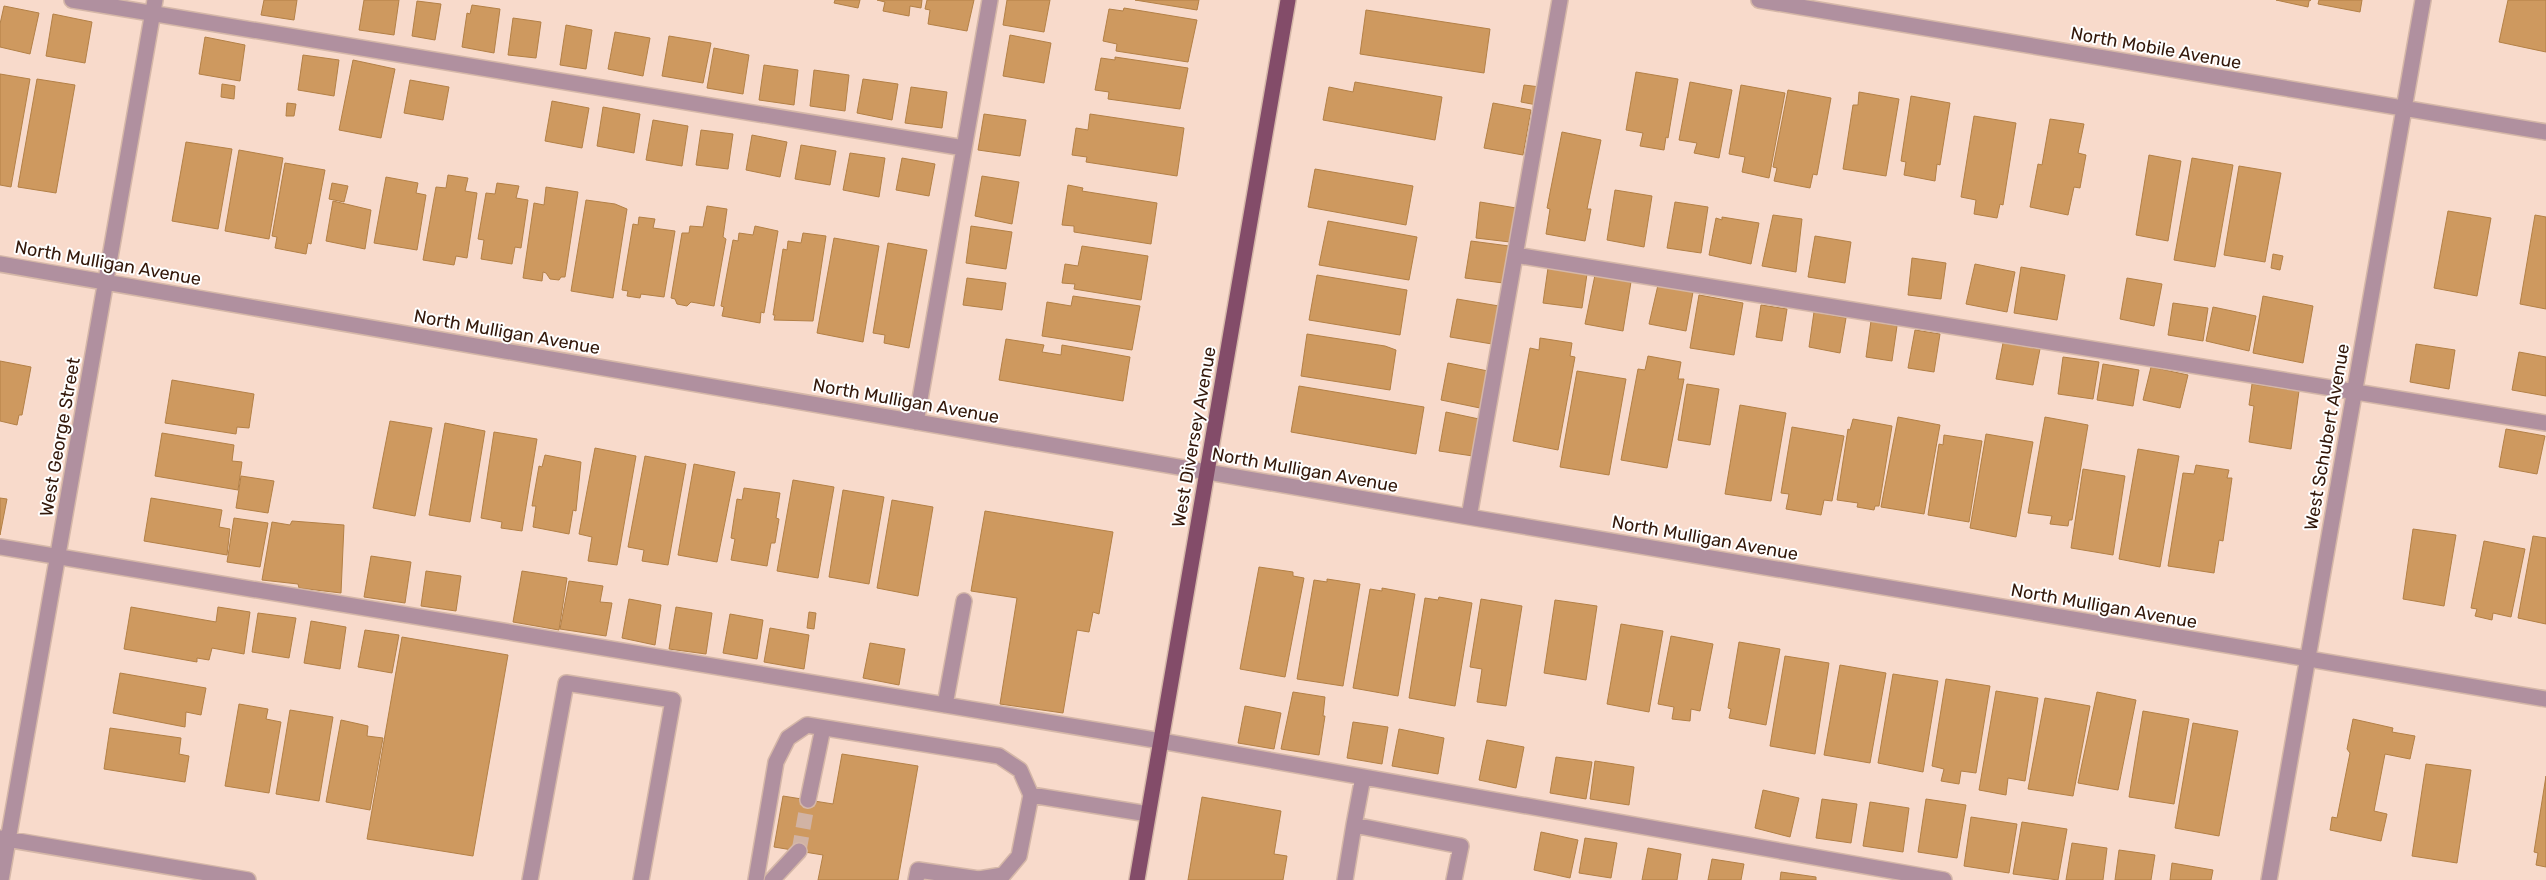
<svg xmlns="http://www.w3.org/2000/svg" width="2546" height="880" font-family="Rubik,sans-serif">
<rect width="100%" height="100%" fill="#f8dacb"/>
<path fill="#ce995f" stroke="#b38046" d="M264 0H297L294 20 261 15Z
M364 0H399L394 35 359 30Z
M835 0H860L858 8 834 3Z
M877 0H922L921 8 910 6 909 16 883 11 885 2Z
M927 0H974L967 31 928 24 930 10 925 9Z
M1007 0H1050L1044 32 1003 25Z
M1135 0H1199L1197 10Z
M2276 0H2311L2309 1 2308 7Z
M2319 0H2362L2360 12 2318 4Z
M2508 0H2546V52L2499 42Z
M417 1 441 4 435 40 412 36Z
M472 5 500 9 494 53 462 47 467 13 470 14Z
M4 6 39 13 30 54 0 47V24Z
M1124 8 1197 20 1188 62 1116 51 1117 44 1103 41 1109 9 1123 11Z
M1366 10 1490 29 1484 73 1360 54Z
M53 14 92 22 85 63 46 56Z
M513 18 541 22 536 58 508 55Z
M566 25 592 30 586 69 560 65Z
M615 32 650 38 643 76 608 69Z
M1010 35 1051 43 1044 83 1003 76Z
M669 36 711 43 703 83 662 76Z
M205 37 245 45 240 81 199 74Z
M714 48 749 55 743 94 707 88Z
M303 55 339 60 334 96 298 90Z
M1115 57 1188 68 1180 109 1108 99 1109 92 1095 90 1101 58 1115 60Z
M353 60 395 69 381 138 339 130Z
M764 65 798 70 794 105 759 100Z
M814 70 849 75 845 111 810 106Z
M1636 72 1678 79 1668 138 1666 137 1664 150 1640 146 1643 133 1626 130Z
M0 74 30 79 11 187 0 185Z
M37 79 75 85 56 193 18 187Z
M863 79 898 84 892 120 857 113Z
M410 80 449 87 443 120 404 113Z
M1355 82 1442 97 1435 140 1323 120 1329 87 1353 92Z
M1690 82 1732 90 1719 158 1694 153 1697 143 1679 140Z
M222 84 235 86 234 99 221 97Z
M1524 85 1540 87 1537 105 1521 102Z
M1741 85 1785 93 1769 178 1742 172 1745 157 1729 154Z
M911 87 947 92 942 128 905 123Z
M1788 90 1831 98 1817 175 1813 174 1810 188 1774 181 1777 168 1773 167Z
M1859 92 1899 99 1886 176 1843 169 1853 105H1858Z
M1911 96 1950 103 1940 165 1937 164 1935 181 1904 175 1906 162 1901 161Z
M552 101 589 108 582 148 545 141Z
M287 103 296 104 294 116H286Z
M1493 103 1531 110 1523 155 1484 148Z
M603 107 640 114 634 153 597 146Z
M984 114 1026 120 1020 156 978 150Z
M1090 114 1184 128 1177 176 1086 162 1087 157 1072 155 1076 128 1088 130Z
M1974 116 2016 123 2003 205 2000 204 1997 218 1974 214 1976 200 1961 197Z
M2050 119 2084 124 2078 153 2086 155 2080 188 2074 187 2068 215 2030 207 2038 164 2042 165Z
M653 120 688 126 682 166 646 160Z
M701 130 733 134 728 169 696 165Z
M1562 132 1601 140 1587 209H1591L1585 241 1546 234 1550 209 1547 208Z
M752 135 787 142 780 177 746 170Z
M186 142 232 149 218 229 172 221Z
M801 145 836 151 830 185 795 179Z
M239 150 283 158 269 239 225 231Z
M850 153 885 158 879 197 843 190Z
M2149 155 2181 161 2168 241 2136 235Z
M902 158 935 164 929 196 896 190Z
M2192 158 2233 165 2215 267 2174 260Z
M285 163 325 170 311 244 308 243 306 254 275 248 277 237 272 236Z
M2239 166 2281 173 2265 262 2224 255Z
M1315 169 1413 186 1406 225 1308 207Z
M448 175 468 178 465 191 477 193 467 258 456 256 454 265 423 260 436 187 446 188Z
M982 176 1019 182 1012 224 975 216Z
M386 177 418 183 416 193 426 195 417 250 374 243Z
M332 183 348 186 344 202 329 199Z
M497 183 519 186 516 198 528 200 521 248 515 247 512 264 481 259 484 240 478 239 486 193 495 194Z
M1068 185 1083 188 1082 191 1157 203 1151 244 1074 232V226L1062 225Z
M546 187 578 192 565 277H561L559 280 550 279 546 273 543 272 542 281 523 278 534 203 544 205Z
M1615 190 1652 196 1644 247 1607 240Z
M586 200 615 204 627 209 613 298 571 291Z
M333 201 371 210 365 249 326 241Z
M1480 202 1516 208 1510 242 1476 238Z
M1675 202 1708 207 1701 253 1667 248Z
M707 206 727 209 723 237 726 239 714 306 691 302 687 306 677 304 675 299 671 298 682 233H689L690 226 703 227Z
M2448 211 2491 218 2477 296 2434 288Z
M1773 215 1802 219 1796 272 1762 266Z
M2535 215 2546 217V309L2520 304Z
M639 217 655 219 653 228 675 231 664 297 641 294 640 298 627 296 628 291 622 290 633 224 638 225Z
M1722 217 1759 223 1751 264 1709 255 1716 218 1722 220Z
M1328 221 1417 237 1409 280 1319 265Z
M755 226 778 231 764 313 761 312 760 323 722 316 724 307 721 306 733 240 738 241 739 233 753 235Z
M971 226 1012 232 1006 269 966 263Z
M803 233 826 236 813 321 774 320 775 315H773L783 249 787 250 788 241 801 243Z
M1815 236 1851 242 1845 283 1808 277Z
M834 238 879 246 863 342 817 333Z
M1471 241 1509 246 1503 283 1465 278Z
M888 243 927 250 909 348 884 343 885 335 873 333Z
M1082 246 1148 256 1141 300 1074 289 1075 284 1062 283 1065 264 1078 266Z
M2273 254 2283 256 2280 270 2271 268Z
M1912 258 1946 263 1941 299 1908 295Z
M1975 264 2015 272 2007 312 1966 304Z
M2021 267 2065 275 2057 320 2014 313Z
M1548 268 1587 274 1582 308 1543 303Z
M1317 275 1407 290 1400 335 1309 320Z
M1595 275 1631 282 1623 331 1585 324Z
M967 278 1006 283 1002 310 963 305Z
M2127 278 2162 284 2154 326 2120 319Z
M1658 285 1693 292 1686 331 1649 324Z
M1699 295 1743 303 1734 355 1690 348Z
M1073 296 1140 306 1132 350 1042 336 1047 302 1071 306Z
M2263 296 2313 306 2303 363 2253 353Z
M1457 299 1499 306 1492 344 1450 337Z
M2173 303 2208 308 2203 341 2168 335Z
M1761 305 1787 309 1782 341 1756 337Z
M2213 307 2256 316 2249 351 2206 341Z
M1814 312 1846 318 1840 353 1809 347Z
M1871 321 1897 326 1892 361 1866 357Z
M1915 330 1940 334 1934 372 1908 368Z
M1307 334 1385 346 1396 350 1390 390 1301 376Z
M1540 338 1572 343 1570 356 1575 357 1558 450 1513 441 1530 348 1539 350Z
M1006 339 1044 345 1042 352 1061 355 1062 345 1130 357 1123 401 999 380Z
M2003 343 2040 349 2033 385 1996 379Z
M2416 344 2455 350 2449 389 2410 382Z
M2519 352 2546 357V396L2512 390Z
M1648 356 1681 362 1678 379H1684L1667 468 1621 460 1638 369 1645 370Z
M2063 357 2099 362 2093 399 2058 394Z
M0 361 31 367 22 415H19L17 425 0 421Z
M1448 363 1488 371 1480 408 1441 400Z
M2103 364 2139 370 2133 406 2097 400Z
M2151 367 2188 375 2180 408 2143 400Z
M1577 371 1626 379 1609 475 1560 467Z
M172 380 254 394 249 428 237 427 236 434 165 423Z
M1687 384 1719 389 1710 445 1678 440Z
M2252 384 2299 391 2291 449 2249 442 2254 406 2249 405Z
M1299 386 1424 407 1416 454 1291 432Z
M1740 405 1786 413 1771 501 1725 494Z
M1446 412 1479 419 1473 456 1439 451Z
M1898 417 1940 425 1924 514 1881 507Z
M2045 417 2088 425 2072 520H2069L2068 526 2050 524 2052 516 2028 513Z
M1853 419 1892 426 1879 506H1875L1874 510 1857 507 1858 503 1837 500 1848 429 1850 430Z
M390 421 432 428 415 516 373 508Z
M445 423 485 431 470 522 429 515Z
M1792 427 1844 436 1832 501 1824 500 1821 515 1786 509 1789 494 1781 493Z
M2506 429 2545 436 2537 474 2499 467Z
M494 432 537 439 522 531 501 528 502 522 481 518Z
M162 433 234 445 232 461 242 462 238 490 155 476Z
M1986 434 2033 442 2016 537 1970 528Z
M1944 435 1982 441 1969 522 1928 515 1939 444 1943 445Z
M595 448 636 456 617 565 588 561 592 537 579 534Z
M2138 449 2179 456 2160 567 2119 559Z
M545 455 581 462 576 511 573 510 569 534 533 527 536 506H532L539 466 542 467Z
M645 456 686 464 668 565 642 561 644 550 628 547Z
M694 464 735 472 717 562 678 555Z
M2196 465 2229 470 2227 478H2232L2223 541 2219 540 2214 573 2168 566 2183 473 2194 474Z
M2083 469 2125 476 2113 555 2071 548Z
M241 476 274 481 268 513 236 508Z
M793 480 834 487 818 578 777 571Z
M744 488 780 493 776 518 779 519 775 543H771L767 566 731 560 735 539 731 538 737 499 742 500Z
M843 490 884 497 869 584 829 577Z
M0 498 7 499 0 535Z
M151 498 222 510 219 527 230 529 227 555 144 541Z
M892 500 933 507 918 596 877 588Z
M985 511 1113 532 1099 614 1093 612 1089 632 1077 630 1063 713 1000 704 1017 598 971 591Z
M234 518 268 523 260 567 227 562Z
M292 521 344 525 341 593 299 588 298 584 262 580 272 522 290 525Z
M2413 529 2456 535 2444 606 2403 599Z
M2533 536 2546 538V624L2518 618Z
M2484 541 2525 549 2511 617 2493 613 2492 620 2475 616 2477 609 2471 608Z
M371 556 411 562 405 603 364 597Z
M1259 567 1293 572V576L1304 578 1285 677 1240 669Z
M426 571 461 576 456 611 421 606Z
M522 571 567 578 559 630 513 622Z
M1327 579 1360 584 1343 686 1297 679 1314 580 1327 582Z
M569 581 603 586 600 602 612 603 606 636 560 629Z
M1382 588 1415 594 1398 696 1353 688 1370 589 1382 591Z
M1439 597 1472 603 1455 706 1409 698 1425 598 1438 600Z
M629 599 661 605 655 645 622 638Z
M1481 599 1522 606 1506 706 1477 702 1482 669 1470 667Z
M1555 600 1597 606 1586 680 1544 673Z
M131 607 216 622 218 607 250 612 244 654 212 648 209 660 197 658V662L124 649Z
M676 607 712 613 706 654 669 649Z
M809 612 816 613 814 629 807 628Z
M258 613 296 618 289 658 252 652Z
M730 614 763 620 757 659 723 653Z
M311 621 346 627 340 669 304 663Z
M1621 624 1663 631 1649 712 1607 704Z
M770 628 809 635 804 669 764 662Z
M365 630 399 635 392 673 358 667Z
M1671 636 1713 644 1700 711 1691 709 1690 721 1672 719 1674 707 1658 704Z
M402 637 508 655 473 856 367 839Z
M1739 642 1780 649 1766 725 1729 718 1731 709 1728 708Z
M870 643 905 649 899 685 863 678Z
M1785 656 1829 663 1815 754 1770 746Z
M1840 665 1886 673 1870 763 1824 755Z
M120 673 206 688 201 715 186 712 185 727 113 713Z
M1893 674 1938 681 1923 772 1878 763Z
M1946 679 1990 686 1976 773 1961 771 1959 784 1941 781 1944 769 1932 766Z
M1996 691 2038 698 2025 781 2008 778 2006 795 1979 790Z
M1293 692 1325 697 1323 716H1325L1319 755 1281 749Z
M2097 692 2136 700 2118 790 2078 783Z
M2045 698 2090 706 2073 796 2028 789Z
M239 704 268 709 266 719 281 722 269 793 225 786Z
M1245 706 1281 713 1274 749 1238 743Z
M290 710 333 717 319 801 276 794Z
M2143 711 2189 719 2174 804 2129 797Z
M2353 719 2393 728 2392 732 2415 736 2410 759 2385 754 2374 811 2387 814 2381 841 2330 830 2332 817 2337 818 2350 753 2347 749Z
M341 720 368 726 367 736 383 738 370 810 326 802Z
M1353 722 1388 727 1382 764 1347 758Z
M2193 723 2238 731 2219 836 2175 828Z
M110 728 181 738 179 754 189 756 185 782 104 769Z
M1399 729 1444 738 1438 774 1392 766Z
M1487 740 1524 747 1516 788 1479 780Z
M842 754 918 766 898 880H818L823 855 774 847 783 796 833 804Z
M1556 757 1592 762 1586 799 1550 793Z
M1595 761 1634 767 1629 805 1590 799Z
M2426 764 2471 770 2457 863 2412 856Z
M2546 776V867L2536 865 2538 853 2534 852Z
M1763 790 1799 798 1790 837 1755 828Z
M1202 797 1281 811 1274 854 1287 856 1283 880H1188Z
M1822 799 1857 804 1851 843 1816 838Z
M1926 799 1966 805 1957 858 1918 852Z
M1870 802 1909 808 1903 852 1863 846Z
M1971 817 2017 824 2009 873 1964 866Z
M2022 822 2067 829 2058 880 2013 874Z
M1541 832 1578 840 1570 878 1534 870Z
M1585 838 1617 843 1611 878 1579 873Z
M2072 843 2107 848 2103 880H2066Z
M1648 848 1681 854 1677 880H1642Z
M2119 850 2155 855 2151 880H2115Z
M1712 859 1744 864 1741 880H1708Z
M2172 863 2213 870 2211 880H2170Z
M1781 872 1816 877V880H1780Z"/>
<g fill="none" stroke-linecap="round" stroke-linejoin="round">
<path stroke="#d1b3a4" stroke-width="15" stroke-dasharray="15 8" stroke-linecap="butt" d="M799 851 808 800"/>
<defs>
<path id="minor" d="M72 0 964 148
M1759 0 2546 132
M1515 255 2546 423
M0 264 1469 517 2546 699
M916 422 990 0
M1469 517 1560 0
M0 547 1161 741 1944 880
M945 705 964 601
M1363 777 1354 825 1461 846 1454 880
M1031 795 1148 814
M808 800 823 728
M0 838 248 880
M1 880 155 0
M530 880 566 683 673 700 641 880
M756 880 776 762 788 738 807 725 999 756 1020 770 1031 795 1019 856 1003 875 979 879 918 870 916 880
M772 880 799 851
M1345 880 1354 825
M2269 880 2423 0"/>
<path id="major" d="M1137 880 1288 0"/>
</defs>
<use href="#minor" stroke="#d5b7a8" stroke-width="18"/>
<use href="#major" stroke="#d5b7a8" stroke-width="18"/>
<use href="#minor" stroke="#b0909f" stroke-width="15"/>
<use href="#major" stroke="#834c69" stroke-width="15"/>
</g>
<g text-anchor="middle" stroke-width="4" stroke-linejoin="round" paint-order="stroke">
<g font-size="18" fill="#33180a" stroke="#fff">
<text transform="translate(2156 48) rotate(10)" y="6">North Mobile Avenue</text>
<text transform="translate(108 263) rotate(10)" y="6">North Mulligan Avenue</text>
<text transform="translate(507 332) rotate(10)" y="6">North Mulligan Avenue</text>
<text transform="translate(906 401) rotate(10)" y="6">North Mulligan Avenue</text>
<text transform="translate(60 437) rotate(-80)" y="6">West George Street</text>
<text transform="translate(1194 437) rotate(-80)" y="6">West Diversey Avenue</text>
<text transform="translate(2327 437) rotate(-80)" y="6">West Schubert Avenue</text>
<text transform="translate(1305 470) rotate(10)" y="6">North Mulligan Avenue</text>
<text transform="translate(1705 538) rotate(10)" y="6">North Mulligan Avenue</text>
<text transform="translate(2104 606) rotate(10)" y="6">North Mulligan Avenue</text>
</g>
</g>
</svg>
